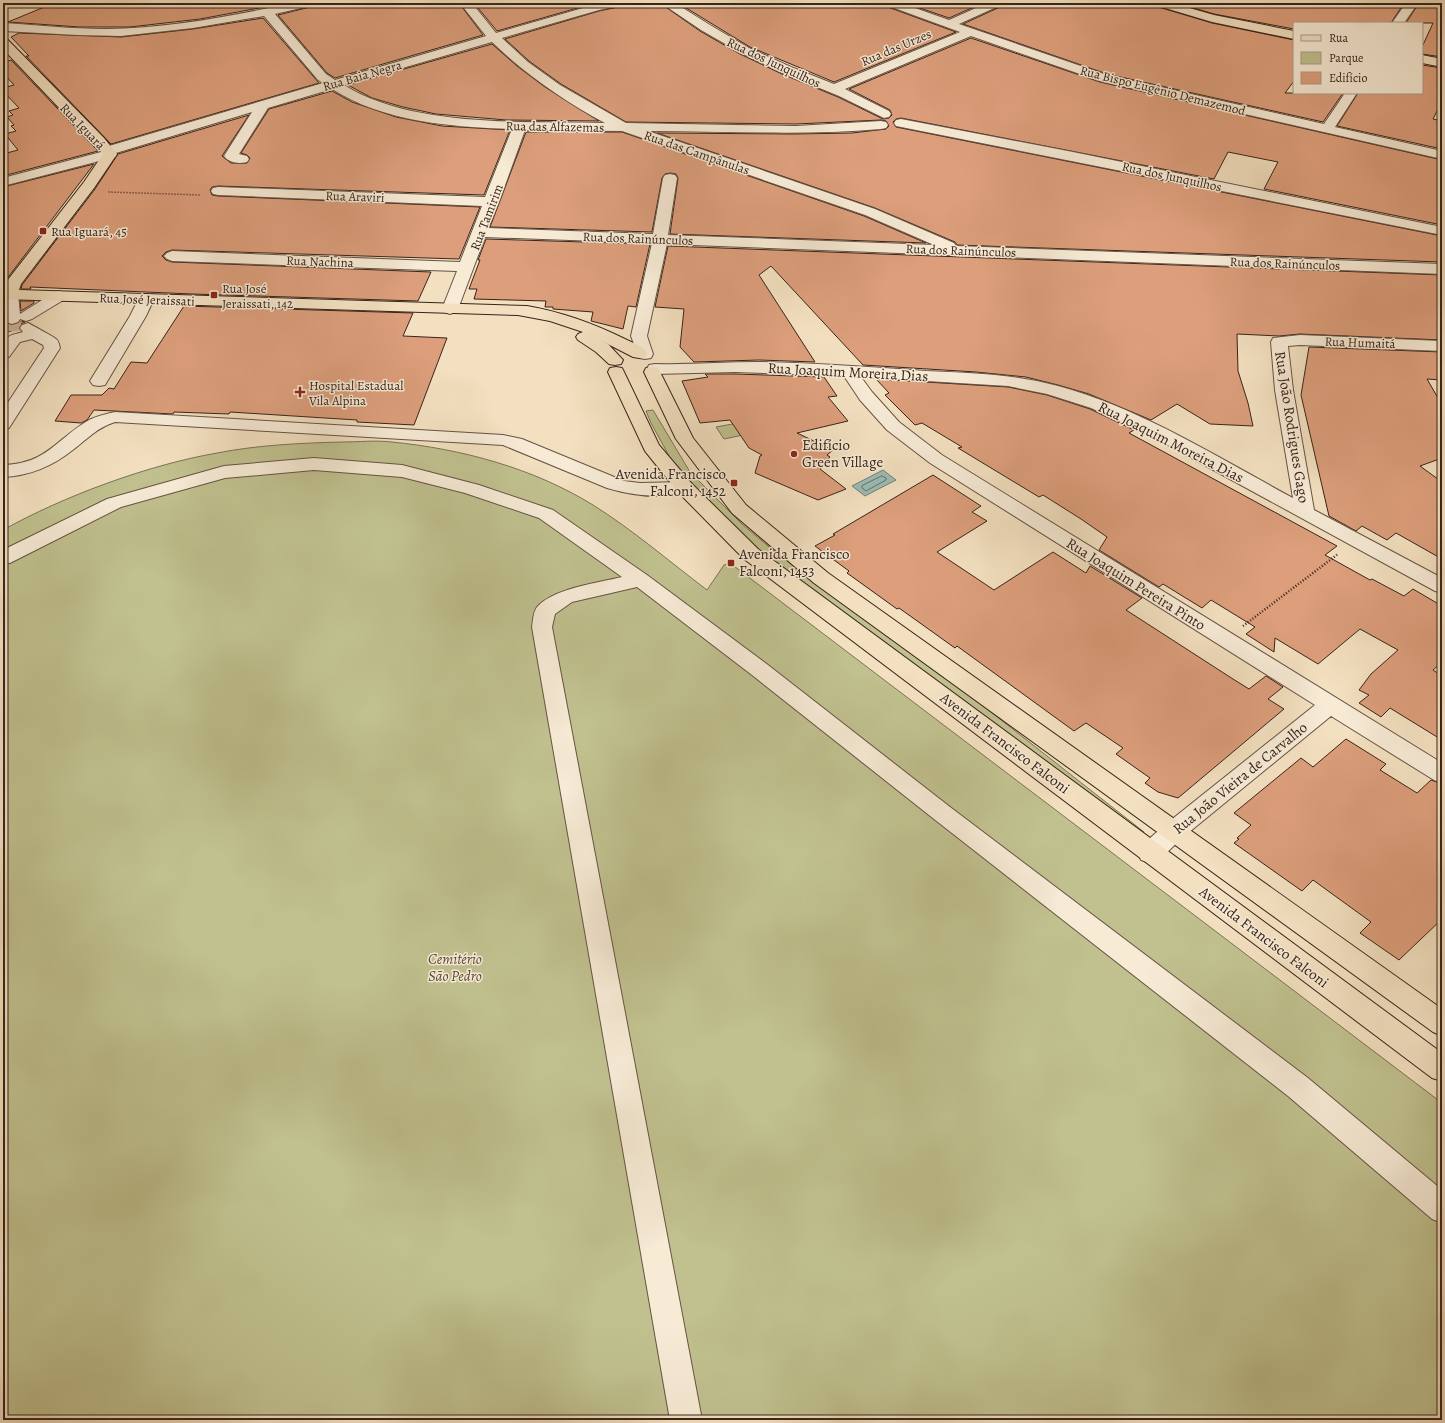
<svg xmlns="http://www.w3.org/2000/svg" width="1445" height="1423" font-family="Alegreya,serif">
<rect width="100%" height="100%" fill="#f3e0c0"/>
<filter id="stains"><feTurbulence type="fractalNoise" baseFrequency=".005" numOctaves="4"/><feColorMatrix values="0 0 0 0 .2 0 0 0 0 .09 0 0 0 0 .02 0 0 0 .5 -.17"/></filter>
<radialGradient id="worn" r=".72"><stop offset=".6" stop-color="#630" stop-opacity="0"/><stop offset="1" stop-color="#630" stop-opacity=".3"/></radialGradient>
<path fill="#c0c18f" stroke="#7c7254" d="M653 410 690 472 743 525 768 546 850 609 945 676 1144 832 1139 837 755 549 679 474 651 423 646 411Z
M760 419 767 430 724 439 716 427Z
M343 442C359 442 376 440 392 442 462 449 533 468 593 505 633 530 670 562 707 590L724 565 730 563 1442 1103V1420H3V530C64 496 148 465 217 453 258 445 301 443 343 442Z"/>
<path fill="#9bbdb6" stroke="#737f78" d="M883 470 896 480 865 496 852 486Z"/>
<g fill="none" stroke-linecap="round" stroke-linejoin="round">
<path stroke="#6a7068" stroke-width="1" d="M882 476 886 478V480L866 491 862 488V486Z"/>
</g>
<path fill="#dc9e7b" stroke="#38231a" d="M54 3H286L200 19 130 27H80L8 22Z
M318 3H459L483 35 335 78 327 73 278 15 314 6Z
M474 3H595L497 31Z
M626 3H660L700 31 740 54 782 74 838 97 883 119 889 118 892 115 890 110 849 89 971 38 1100 82 1442 160V225L1264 189 1278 162 1228 152 1214 179 901 118 896 119 893 122 896 127 1442 236V262L957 245 955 242 875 208 657 133 794 134 852 133 886 129 889 126 886 121 881 120 796 124 626 122 561 84 529 61 505 39 599 11 623 6Z
M678 3H882L885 6 956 32 834 82 750 47Z
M905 3H983L949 18Z
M1004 3H1152L1155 6 1212 23 1294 40V81L1285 93H1343L1323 122 1107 74 963 24 1002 6Z
M1177 3H1354L1365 5 1366 3H1404L1391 23H1294V29L1214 14Z
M1419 3H1442V57L1422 54V47L1433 23H1406Z
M263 18 319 83 111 144 26 56H29L11 37 19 33 121 37 193 29Z
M492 44 517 66 545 87 599 121 506 120 436 114 403 107 372 98 348 85Z
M11 60 98 151 3 176V154L18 150 5 134 16 131 11 126 14 125 7 117 13 115 9 111 19 108 3 91V88L14 85 3 73V62Z
M1422 65 1442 68V101L1433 119 1442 121V149L1337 126 1358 93H1422Z
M332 91 352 102 396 117 442 126 510 130 484 195 218 186 212 187 210 190 212 195 218 196 480 207 459 259 172 250 166 252 162 256 166 260 172 262 431 272 418 301 192 294 30 287 31 289H21L22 285 95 189 118 154 249 115 222 156 231 163H247L250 158 247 155 241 153 269 109Z
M526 132H622L864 216 926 243 670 234 678 178 676 174 670 173 665 174 662 178 652 232 490 227Z
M94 164 6 280 3 286V187Z
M486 239 650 244 636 307 628 306 623 329 591 321 593 312 553 309V307H545L546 301 474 299 477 289H469L480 260H478Z
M668 246 1442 275V340L1300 334 1279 336 1237 334 1238 371 1248 403 1253 426 1210 424 1177 404 1151 420 1089 394 1058 385 1026 377 976 372 863 365 771 266 759 275 815 362 759 360 694 362 680 347 684 309 655 307Z
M20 301H34V303L21 311Z
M184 306 413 313 403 336 447 338 414 425 357 422V420L230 412 229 414 174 412 173 414 94 410 87 420 81 423 55 421 71 395H102L109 388 114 389 131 362 147 363Z
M3 319 6 323 12 325 18 323 21 321 25 322 21 324 19 329 3 333Z
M1309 347 1442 352V380L1427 379 1442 405V458L1420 466 1442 482V559L1396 533 1387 540 1362 526 1356 531 1329 516 1301 395Z
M705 374H735L824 377 837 396 828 397 848 421 797 433 833 450 827 455 830 457 825 462 827 463 820 469 846 489 818 500 755 473 760 456 762 455 749 448 730 420 700 423 682 381 708 377Z
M876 379 1008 387 1047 395 1090 409 1134 430 1129 433 1337 546 1325 555 1370 580 1372 579 1404 596 1413 589 1442 606V662L1433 670 1442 676V740L1390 708 1381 717 1359 703 1369 695 1359 690 1371 674 1398 650 1360 629 1318 664 1275 638 1274 652 1246 634 1255 627 1211 600 1202 608 1163 584 1159 587 1099 550 1107 537 1081 519 1043 495 1039 497 958 448 962 447 922 423 915 425 885 395 889 393Z
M933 475 981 506 972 512 987 521 937 552 994 590 1053 552 1086 573 1090 566 1142 598 1126 610 1233 679 1249 689 1266 676 1283 687 1268 699 1284 709 1178 798 1158 792 1145 783 1150 778 1116 754 1123 748 1086 723 1074 731 957 646 955 648 899 608 897 609 847 573 849 571 815 546 835 535 833 534Z
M1346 739 1386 764 1380 770 1417 793 1431 780 1442 784V919L1399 960 1360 933 1371 922 1313 880 1302 891 1234 843 1239 839 1237 838 1251 825 1234 813 1301 758 1313 767Z"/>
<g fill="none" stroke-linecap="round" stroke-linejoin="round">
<path stroke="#ceba9f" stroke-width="17" stroke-dasharray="17 8" stroke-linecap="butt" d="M12 319 13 331"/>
<defs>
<path id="minor" d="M293 3H316L314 5 275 14 326 74 335 80 486 36 460 3H472L496 33 597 4 625 3 623 5 599 10 502 38 528 62 560 85 626 123 796 126 881 121 886 122 888 125 886 128 881 129C803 136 726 131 648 131L875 209 954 243 956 246 1442 264V274L667 244 647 336 653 354 651 358 645 359 639 358 631 336 652 243 485 237 458 309 456 312 450 314 444 312 442 309 457 271 172 261 167 259 164 256 167 253 172 251 460 262 482 206 218 195 213 194 211 191 213 188 218 187 485 197 512 129C452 127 384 122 332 89L268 108 239 154 247 156 249 159 247 162C239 164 229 163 224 156L252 112 116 153 117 154 115 157 3 186V178L101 152 102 148 323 83 318 80 264 16 193 28 121 36 77 35 3 31V23C37 25 72 29 106 29 169 28 232 16 293 3ZM492 42C525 74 564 101 605 123 526 121 413 128 344 85ZM525 130 622 131 865 215 934 245 668 235 677 178 675 175 670 174 665 175 663 178 653 234 488 228 499 202Z
M661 3H675L710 25 749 48 791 67 834 84 960 32 886 5 884 3H901L949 20 987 3H1003L1001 5 959 24 1107 75 1324 124 1345 93H1357L1335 127 1442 151V159L1100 81 971 36 845 89 889 111 891 114 889 117 884 118 839 96 783 73 741 53 701 30Z
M1406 3H1418L1404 23H1392Z
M901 119 1073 152 1442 227V235L896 126 894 123 896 120Z
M10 289 16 291 18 294 20 314 53 293 59 291 65 293 67 296 65 299 32 319 26 321 20 319 18 322 12 324 6 322C2 316 1 298 4 291Z
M146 294 152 296 154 299 146 316 105 385 99 386 93 385 90 381 130 316 140 296Z
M28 323C30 324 54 337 56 339 59 341 59 345 60 348L9 428 3 429V410L44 348 43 345 32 339 20 342 9 357 3 358C3 338 3 337 23 332L20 328 22 325Z
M1300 335 1442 341V351L1300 345 1288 346 1293 390 1314 510 1442 578V593L1435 591 1153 437 1091 408 1047 394 1008 386 861 377 872 392 899 422 942 455 1442 763V783L1434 780 1331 716 1182 838 1159 860 1150 863 1141 860 1138 853 1141 846 1166 824 1315 705 930 463 887 430 860 400 844 376 735 372 655 374 649 373 647 369 649 365 655 364C690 365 724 362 759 362 814 363 870 367 926 371 970 373 1015 374 1058 386 1140 408 1219 458 1293 498L1275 390 1271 342 1273 338Z
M115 412 503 435 522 439 624 481 640 483 685 482 692 484 694 488 692 492C665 499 634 496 607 488L503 445 115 422C98 427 87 439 74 449 53 466 30 476 3 477V465C47 464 56 439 89 420 97 416 106 414 115 412Z
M314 458 402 465 479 485 553 510 647 575 768 665 950 807 1308 1078 1442 1190V1223L1432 1219 1288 1096 934 819 752 675 637 587 572 602 555 614 552 627 702 1420H670L532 627C533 621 533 611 538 606 555 588 598 583 622 577L539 518 465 493 402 477 314 470 225 478 121 507 10 563 3 564V550L107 499 224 466Z"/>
<path id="major" d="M1153 3H1172L1214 15 1294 31V39L1212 22 1155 5Z
M3 38 7 39 104 138 117 154 94 188 21 284 19 290 527 306C562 312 595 324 627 340 634 343 643 347 647 353L645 357 639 358 633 357 600 340 608 344 623 360 621 364 615 365 609 364 596 352 578 340 576 337 578 334 583 332 550 321 518 315 3 299V289L7 281 84 182 103 154 3 49Z
M1422 55 1442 59V67L1422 63Z
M616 367 622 368 624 372 659 445 692 484 758 549 1442 1053V1081L1432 1078 744 559 678 492 645 451 608 372 610 368Z
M652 367 658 368 693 438 746 505 828 573 1442 1009V1036L1433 1032 814 583 732 513 676 439 644 372 646 368Z"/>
</defs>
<use href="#minor" stroke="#675244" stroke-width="2"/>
<use href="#major" stroke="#38231a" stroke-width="2"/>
<path stroke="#38231a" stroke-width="1.5" stroke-dasharray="0.5 1" stroke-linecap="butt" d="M108 192 201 195"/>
<path stroke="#38231a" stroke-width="2.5" stroke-dasharray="1 2" stroke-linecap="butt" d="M1243 626 1338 554"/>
<use href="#minor" fill="#f7ebd6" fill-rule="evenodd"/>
<use href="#major" fill="#f3e0c0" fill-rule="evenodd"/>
</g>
<g fill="#8f2418" stroke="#f7ebd6" stroke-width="1.5">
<rect x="39" y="227" width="8" height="8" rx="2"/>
<rect x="210" y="291" width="8" height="8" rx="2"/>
<path d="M298 386h4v4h4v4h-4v4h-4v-4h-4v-4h4z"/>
<circle cx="794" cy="454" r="4"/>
<rect x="730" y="479" width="8" height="8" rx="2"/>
<rect x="727" y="559" width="8" height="8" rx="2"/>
</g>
<g text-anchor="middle" stroke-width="3" stroke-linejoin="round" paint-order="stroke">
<g font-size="13" fill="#38231a" stroke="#f7ebd6">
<text transform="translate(896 47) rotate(-23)" y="5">Rua das Urzes</text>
<text transform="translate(774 62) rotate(25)" y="5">Rua dos Junquilhos</text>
<text transform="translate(362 75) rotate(-16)" y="5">Rua Baia Negra</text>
<text transform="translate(1163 90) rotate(14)" y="5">Rua Bispo Eugênio Demazemod</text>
<text transform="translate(83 126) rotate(46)" y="5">Rua Iguará</text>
<text transform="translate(555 126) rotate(1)" y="5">Rua das Alfazemas</text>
<text transform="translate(697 152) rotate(19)" y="5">Rua das Campânulas</text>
<text transform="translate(1172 176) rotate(12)" y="5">Rua dos Junquilhos</text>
<text transform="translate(355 196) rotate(2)" y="5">Rua Araviri</text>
<text transform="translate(486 217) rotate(-69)" y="5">Rua Tamirim</text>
<text transform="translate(638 238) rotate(2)" y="5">Rua dos Rainúnculos</text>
<text transform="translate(961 250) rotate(2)" y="5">Rua dos Rainúnculos</text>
<text transform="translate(320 261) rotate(2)" y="5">Rua Nachina</text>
<text transform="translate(1285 263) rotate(2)" y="5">Rua dos Rainúnculos</text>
<text transform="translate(147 299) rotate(2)" y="5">Rua José Jeraissati</text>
<text transform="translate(1360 342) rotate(2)" y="5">Rua Humaitá</text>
</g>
<g font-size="13" fill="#38231a" stroke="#f7ebd6" text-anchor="start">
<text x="51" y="236">Rua Iguará, 45</text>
<text x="222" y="293">Rua José<tspan x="222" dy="15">Jeraissati, 142</tspan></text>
<text x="309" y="390">Hospital Estadual<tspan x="309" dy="15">Vila Alpina</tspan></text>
</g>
<g font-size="15" fill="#38231a" stroke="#f7ebd6">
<text transform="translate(848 372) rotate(3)" y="5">Rua Joaquim Moreira Dias</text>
<text transform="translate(1292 427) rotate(81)" y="5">Rua João Rodrigues Gago</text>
<text transform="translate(1171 442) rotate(27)" y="5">Rua Joaquim Moreira Dias</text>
<text transform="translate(1136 584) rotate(32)" y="5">Rua Joaquim Pereira Pinto</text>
<text transform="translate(1005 743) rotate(37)" y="5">Avenida Francisco Falconi</text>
<text transform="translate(1240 778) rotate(-39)" y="5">Rua João Vieira de Carvalho</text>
<text transform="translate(1264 937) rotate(37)" y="5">Avenida Francisco Falconi</text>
</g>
<g font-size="15" fill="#38231a" stroke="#f7ebd6" text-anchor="start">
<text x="802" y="450">Edifício<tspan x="802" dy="17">Green Village</tspan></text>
<text x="726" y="479" text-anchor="end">Avenida Francisco<tspan x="726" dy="17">Falconi, 1452</tspan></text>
<text x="739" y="559">Avenida Francisco<tspan x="739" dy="17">Falconi, 1453</tspan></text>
</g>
<g font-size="15" font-style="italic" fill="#5a4a37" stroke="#f7ebd6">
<text x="455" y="964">Cemitério<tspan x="455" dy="17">São Pedro</tspan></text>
</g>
</g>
<rect width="1445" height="1423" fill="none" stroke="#f3e0c0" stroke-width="16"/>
<rect x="4" y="4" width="1437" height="1415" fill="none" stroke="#38231a" stroke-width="2"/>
<rect x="8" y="8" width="1429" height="1407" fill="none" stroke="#38231a"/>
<rect x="1293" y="22" width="130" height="72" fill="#f7ebd6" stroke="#ab9b8b"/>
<rect x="1301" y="35" width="20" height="6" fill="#f3e0c0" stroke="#ab9b8b"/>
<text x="1329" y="42" font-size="12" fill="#38231a">Rua</text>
<rect x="1301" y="52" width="20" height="12" fill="#c0c18f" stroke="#ab9b8b"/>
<text x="1329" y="62" font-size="12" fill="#38231a">Parque</text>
<rect x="1301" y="72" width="20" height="12" fill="#dc9e7b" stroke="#ab9b8b"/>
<text x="1329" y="82" font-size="12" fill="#38231a">Edifício</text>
<rect width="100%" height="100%" filter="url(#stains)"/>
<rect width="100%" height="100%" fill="url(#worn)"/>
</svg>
